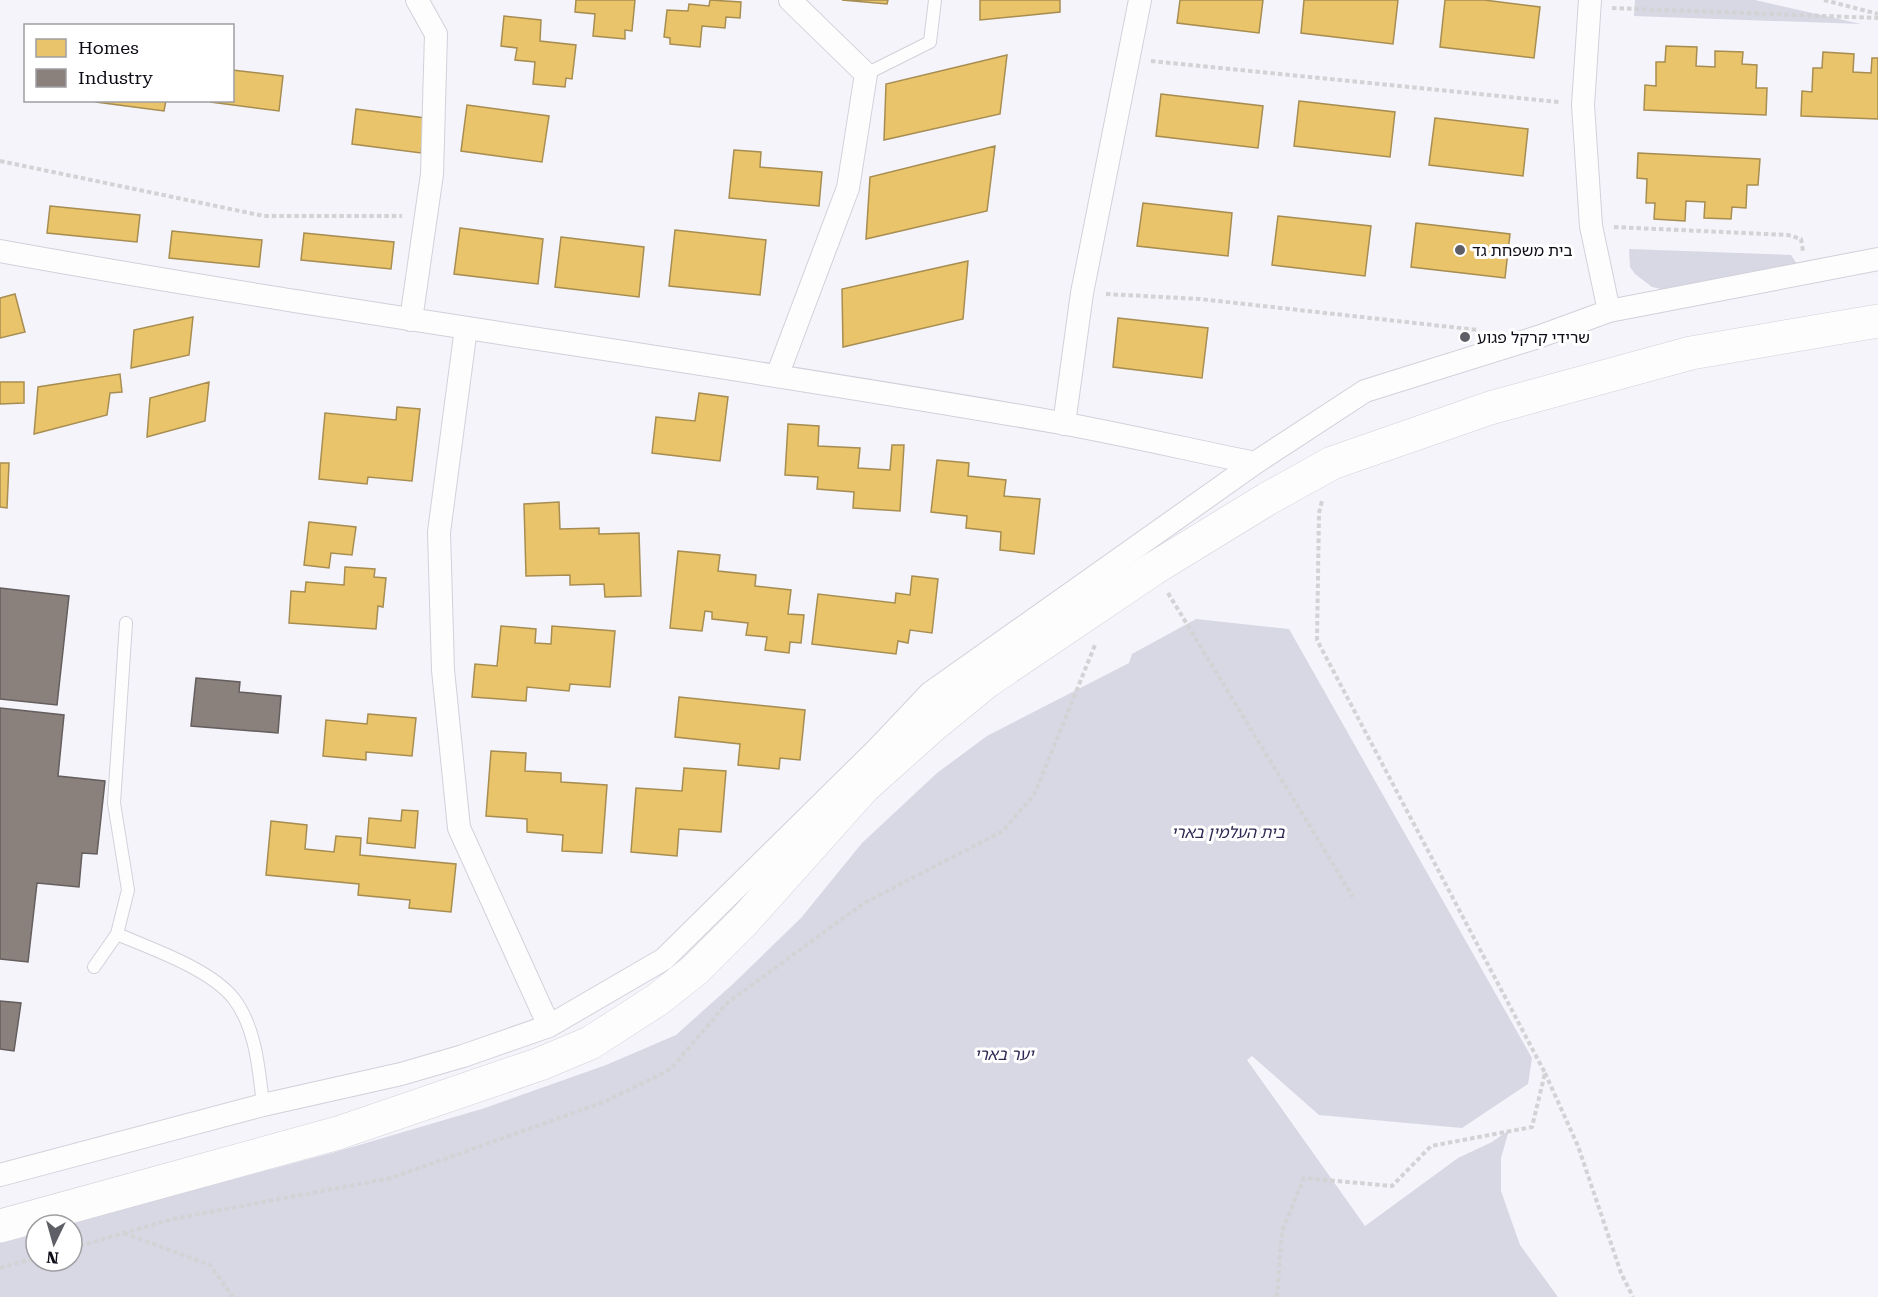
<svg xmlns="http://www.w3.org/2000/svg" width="1878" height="1297" font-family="'Roboto Serif','Noto Sans Hebrew',serif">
<rect width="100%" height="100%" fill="#f4f4fa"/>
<path fill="#d8d7e4" d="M1635 0H1755L1861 24 1634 16Z
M1629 249 1791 255 1803 273 1679 293 1652 287 1635 274 1630 267Z
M1196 619 1289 629 1532 1058 1528 1084 1462 1128 1319 1115 1252 1056 1247 1060 1365 1226 1458 1158 1492 1142 1509 1130 1501 1158V1191L1520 1245 1558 1297H0V1241L36 1232V1261H72V1225H61L332 1153 485 1108 606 1065 676 1035 734 983 801 918 862 843 937 773 987 736 1129 663 1132 654Z"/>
<path fill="#e9c46a" stroke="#a78d51" stroke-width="1.5" d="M576 0H635L632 31 625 30V39L593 36 595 14 575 12Z
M710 0 741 2 740 18 726 17 725 28 702 26 700 47 670 44V38L664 37 667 10 688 11 689 4 709 6Z
M842 0H888L887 4Z
M980 0H1060V12L980 20Z
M1180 0H1263L1259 33 1177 23Z
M1304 0H1398L1393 44 1301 33Z
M1445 0H1484L1540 7 1534 58 1440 47Z
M504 16 541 20 540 41 576 45 572 79 566 78 565 87 533 84 535 62 515 60 517 48 501 46Z
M1666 46 1697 47 1696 66 1715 67V51L1743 52 1742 64 1757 65 1756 88H1767L1766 115 1644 110 1645 85 1656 86V62H1665Z
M1823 52 1854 54 1853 72 1871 73 1872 58H1878V119L1801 116 1802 91 1812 92 1813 68H1822Z
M1007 55 1000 114 884 140 886 84Z
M232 70 283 76 279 111 210 102 232 100Z
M1161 94 1263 106 1258 148 1156 136Z
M96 100H166L164 111 96 102Z
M1299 101 1395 112 1390 157 1294 146Z
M467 105 549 116 542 162 461 151Z
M356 109 425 118 421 153 352 144Z
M1435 118 1528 129 1523 176 1429 165Z
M995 146 987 211 866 239 870 177Z
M734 150 761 152 760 167 822 172 819 206 729 198Z
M1638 153 1760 159 1758 185H1747L1746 208 1732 207 1731 219 1704 218 1705 202 1686 201 1685 221 1654 219 1655 203H1646L1647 179 1637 178Z
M1143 203 1232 213 1228 256 1137 246Z
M50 206 140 215 137 242 47 233Z
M1278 216 1371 226 1365 276 1272 265Z
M1416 223 1510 234 1505 278 1411 267Z
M460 228 543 239 538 284 454 274Z
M675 230 766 240 760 295 669 286Z
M172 231 262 240 259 267 169 258Z
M304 233 394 242 391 269 301 260Z
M561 237 644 247 639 297 555 287Z
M968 261 963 319 843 347 842 289Z
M15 294 25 332 0 338V298Z
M193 317 189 355 131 368 134 330Z
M1118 318 1208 328 1202 378 1113 367Z
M120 374 122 392 110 393 107 415 34 434 38 387Z
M0 382H24V403L0 404Z
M209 382 205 421 147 437 150 398Z
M699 393 728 397 720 461 652 453 656 417 695 421Z
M397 407 420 409 412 481 368 477 367 484 319 479 325 413 396 420Z
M788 424 819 426 818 446 860 448 858 468 890 470 892 445H904L900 511 853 508 854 492 817 489 818 477 785 475Z
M937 460 969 463 968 476 1006 480 1004 496 1040 499 1034 554 1000 550 1001 532 966 528 967 516 931 512Z
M0 463H9L7 508 0 507Z
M559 502 560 529 599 528V534L639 533 641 596 605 597 604 584 570 585V575L526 576 524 504Z
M309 522 356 527 352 555 331 553 329 568 304 565Z
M678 551 720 555 718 571 756 575 755 586 791 590 788 614 804 615 801 643 790 642 789 653 765 650 767 637 746 635 748 623 712 619V612L705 611 702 631 670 628Z
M345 567 375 569 374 577 386 578 383 607 378 606 376 629 289 623 291 591 305 592 306 582 344 585Z
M912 576 938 579 932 633 910 630 908 643 898 641 896 654 812 644 818 594 895 603 896 593 910 595Z
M501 626 536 629 535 643 551 644 552 626 615 631 610 687 570 684 569 691 527 687 526 701 472 697 475 664 497 666Z
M679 697 805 710 800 760 780 758 779 769 738 765 740 744 675 737Z
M368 714 416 718 412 756 366 752V760L323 756 326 720 367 724Z
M491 751 526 753 525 771 561 773V782L607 785 602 853 562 851 563 835 527 832V819L486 816Z
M684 768 726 771 721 832 679 829 677 856 631 852 636 788 682 791Z
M402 810 418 811 415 848 367 843 369 818 401 821Z
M271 821 307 825 305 849 334 852 336 836 361 838 360 855 456 864 451 912 409 908 410 900 358 895 359 884 266 875Z"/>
<path fill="#8a817c" stroke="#655e5e" stroke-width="1.5" d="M0 588 69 596 57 705 0 699Z
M196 678 240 682 239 692 281 696 278 733 191 726Z
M0 708 64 715 58 776 105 781 97 854 82 853 79 887 37 883 28 962 0 959Z
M0 1001 21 1003 14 1051 0 1049Z"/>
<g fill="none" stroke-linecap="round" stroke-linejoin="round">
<defs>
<path id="lane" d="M866 74 930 42 935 0
M117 934C152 949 211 969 234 999 256 1028 259 1070 263 1105
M94 967 117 934 128 890 114 803 126 623"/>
<path id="street" d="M1590 0 1583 105 1591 226 1609 311
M0 251C353 315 708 361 1061 423 1126 435 1191 450 1255 463
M411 320 432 174 436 34 417 0
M466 328 439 532 443 670 459 828 549 1026
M777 376 848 188 866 74 790 0
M1064 424 1082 293 1140 0
M0 1175 263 1105 401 1074 463 1056 549 1026 664 959 877 749 930 693 1255 463 1365 391 1538 337 1609 311 1878 259"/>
<path id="secondary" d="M0 1226 338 1133 540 1064 590 1043 657 1000 695 970 745 920 864 787 931 727 986 682 1153 569 1267 499 1332 463 1490 408 1691 353 1878 321"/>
</defs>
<use href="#lane" stroke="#d2d1da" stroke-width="14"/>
<use href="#street" stroke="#d2d1da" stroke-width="24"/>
<use href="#secondary" stroke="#d2d1da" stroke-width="34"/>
<path stroke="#d3d3d5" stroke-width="4" stroke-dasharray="4.5 3" stroke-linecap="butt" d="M1824 0 1878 14
M1612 8 1878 18
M1151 61 1559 102
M0 161 264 216H402
M1614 227 1788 235 1801 239 1803 251
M1106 294 1200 299 1478 330
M1168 593 1353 897
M1545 1073 1578 1146 1621 1273 1633 1297
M124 1233 210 1265 233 1297
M72 1248 173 1219 391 1178 604 1102 671 1069 727 1003 864 903 1003 831 1035 793 1095 645
M0 1268 36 1258
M1277 1297 1282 1231 1304 1178 1392 1186 1431 1146 1532 1127 1545 1073 1317 640 1319 513 1322 501"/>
<use href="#lane" stroke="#fdfdfe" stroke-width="12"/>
<use href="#street" stroke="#fdfdfe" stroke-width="22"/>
<use href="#secondary" stroke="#fdfdfe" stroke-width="33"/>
</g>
<g fill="#5e5e66" stroke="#fff" stroke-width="2">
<circle cx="1460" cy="250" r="6"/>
<circle cx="1465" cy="337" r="6"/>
</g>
<g text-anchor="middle" stroke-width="6" stroke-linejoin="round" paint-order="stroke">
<g font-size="16" fill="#0e0d17" stroke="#fff" text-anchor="start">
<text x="1472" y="256">בית משפחת גד</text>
<text x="1477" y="343">שרידי קרקל פגוע</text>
</g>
<g font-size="16" font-style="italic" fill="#2f2953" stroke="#fff">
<text x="1228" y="838">בית העלמין בארי</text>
<text x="1004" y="1060">יער בארי</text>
</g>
</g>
<rect x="24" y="24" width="210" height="78" fill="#ffffff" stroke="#9f9ea2" stroke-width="1.5"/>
<rect x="36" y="39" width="30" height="18" fill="#e9c46a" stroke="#9f9ea2" stroke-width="1.5"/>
<text x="78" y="54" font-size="18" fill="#0e0d17">Homes</text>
<rect x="36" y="69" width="30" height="18" fill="#8a817c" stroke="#9f9ea2" stroke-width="1.5"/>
<text x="78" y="84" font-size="18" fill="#0e0d17">Industry</text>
<g transform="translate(54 1243) rotate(185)"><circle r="28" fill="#ffffff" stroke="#9f9ea2" stroke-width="1.5"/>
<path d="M0-4.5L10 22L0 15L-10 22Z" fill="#5e5e66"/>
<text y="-9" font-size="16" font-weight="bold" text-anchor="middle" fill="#0e0d17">N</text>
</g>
</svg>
